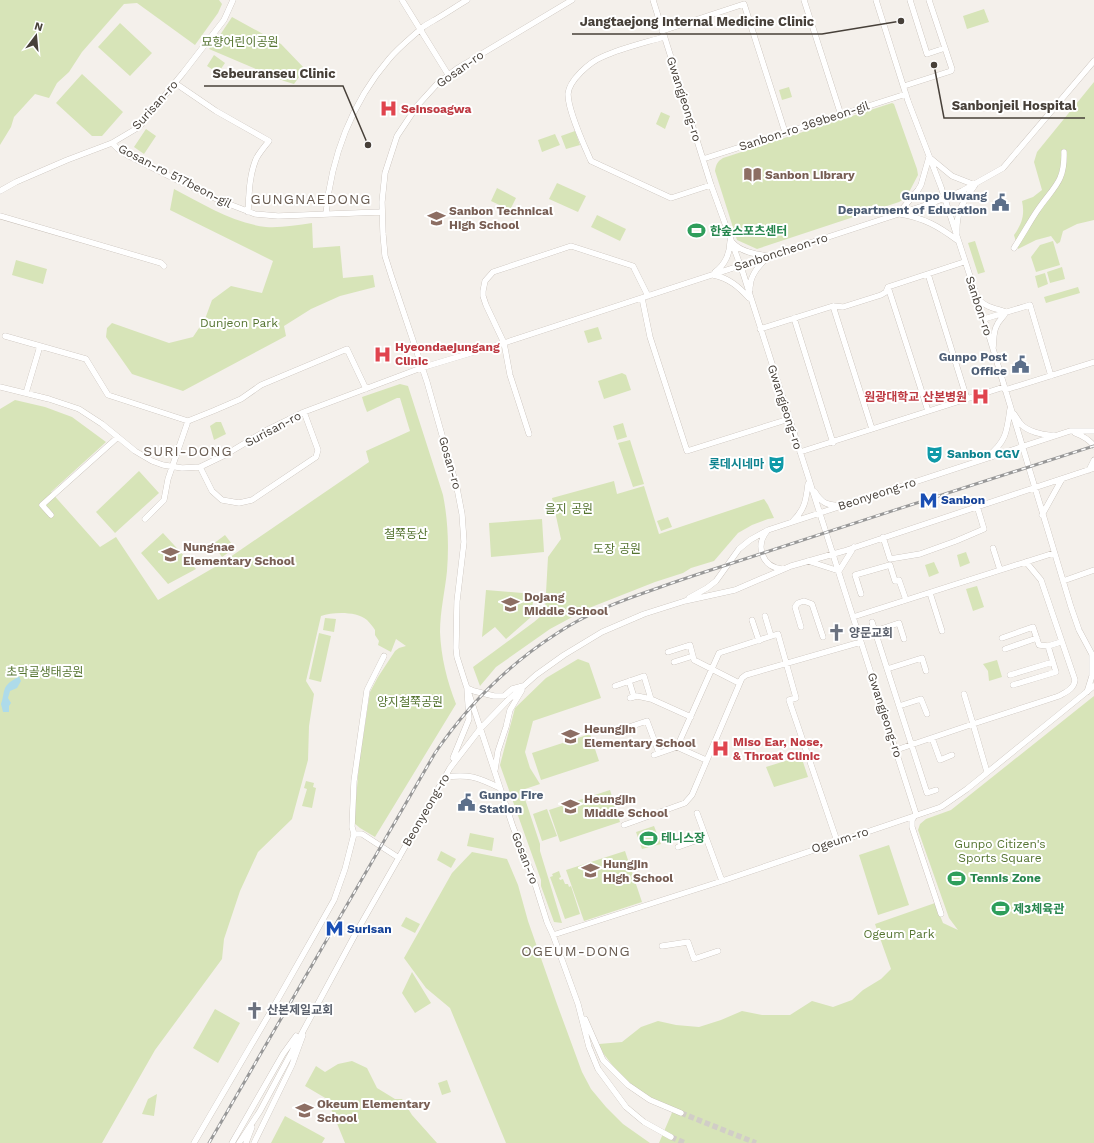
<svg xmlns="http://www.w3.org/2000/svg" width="1094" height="1143" font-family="'Work Sans','Noto Sans KR',sans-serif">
<rect width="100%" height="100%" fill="#f4f0eb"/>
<path fill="#d7e4b8" d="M0 0H219L222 4 218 13 195 45 137 3 124 4 82 52 69 72 57 83 49 98 35 94 14 117 11 127 0 145Z
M984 9 989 22 967 29 963 16Z
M232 17 281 44 305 69 294 84 284 81 209 49 220 35Z
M120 23 152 53 130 76 98 47Z
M214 55 225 63 218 73 207 66Z
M82 74 123 112 102 136H92L56 103Z
M1094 82V220L1077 224 1063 231 1060 242 1057 244 1051 236 1036 240 1018 249 1014 235C1022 224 1025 215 1022 201L1033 197 1042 190 1034 162 1037 152Z
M789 87 792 97 782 100 779 90Z
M892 103 894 104 917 169 918 175 906 198 899 202 757 249 737 240 715 171C716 164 718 161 723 158Z
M661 112 670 116 665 129 656 124Z
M146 129 156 136 144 154 134 147Z
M575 131 580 145 566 149 561 136Z
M555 134 560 145 542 152 538 140Z
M557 183 586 196 578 212 549 199Z
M497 188 516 198 510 210 491 201Z
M174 189C203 204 233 223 266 227 281 228 297 225 312 223L313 248 340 246 343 278 373 275 375 287 340 296 311 309 284 326 286 336 183 391 132 374 106 337 107 328 112 323 169 343 193 337 205 319 212 300 231 286 262 293 273 261 170 210Z
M597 215 626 229 620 241 591 227Z
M975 241 985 272 978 274 968 243Z
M1053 241 1060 265 1036 272 1031 257 1040 245Z
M16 260 47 269 43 284 12 275Z
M1062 267 1065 279 1050 283 1047 272Z
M1045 273 1048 284 1038 288 1035 276Z
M1078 287 1080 293 1046 303 1044 297Z
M598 327 602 339 588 343 584 331Z
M622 373 626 375 631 390 604 399 598 381Z
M400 384 408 386 443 495C448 520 449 546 447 571 445 591 440 611 440 632 441 657 447 681 456 704L375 837 360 828 354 823 359 764 370 692 378 677 395 651 399 648 406 646 396 639 391 652 378 645 379 641 375 635V630C373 627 370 623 367 620 356 611 333 612 321 616L306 681 314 694 309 726 308 760 292 819 258 852 240 891 224 939 222 959 155 1050 102 1143H0V409L15 400 45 407 72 417 106 442 51 492 100 547 116 537 158 600 220 564 369 462 366 451 410 431 400 398H397L367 412 364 404 362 397Z
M216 422H221L226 434 214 440 210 426Z
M623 423 627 437 617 440 613 426Z
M630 440 644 484 633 487 618 443Z
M139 471 159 493 115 533 96 512Z
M614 481 617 494 644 486 659 534 764 499 768 505 774 518 768 519 752 525 738 533 714 561 691 568 683 573 655 582 589 608 550 629 496 667 480 686 473 667 534 622 541 616 545 611 548 557 561 539 552 498Z
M668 517 672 527 661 531 657 521Z
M542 519 544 552 491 557 489 523Z
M163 533 196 569 168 584 141 553Z
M225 535 235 548 222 557 213 544Z
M966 552 970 563 960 567 957 555Z
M934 562 939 573 929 577 925 565Z
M977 586 984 607 973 611 966 589Z
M486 590 534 594 531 617 506 639 495 627 482 637Z
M325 618 336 619 334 632 323 630Z
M319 633 331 636 321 682 309 679Z
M578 659 589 663 601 698 533 721 525 752 530 768 540 784 522 790 540 844V851L562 923 554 922 541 886V880L500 765 515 708 546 678Z
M997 660 1002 677 989 681 988 671 983 664Z
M1094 696V1143H659L674 1108 660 1104 622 1078 603 1053 599 1044 622 1042 641 1027 658 1021 676 1025 699 1027 721 1020 742 1011 762 1015H790L812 1001 833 1007 852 1000 863 990 881 979 891 969 875 924 935 903 943 923 958 930 949 918 918 830 920 824 926 819 951 810Z
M590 734 599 761 541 780 532 753Z
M801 756 808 777 774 787 766 767Z
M306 781 314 783 313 787 316 788 312 808 302 806 307 789 304 788Z
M610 790 620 822 560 842 549 810Z
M547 809 557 836 542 841 533 814Z
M654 826 661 844 642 849 636 832Z
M470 833 494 838 492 851 467 846Z
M889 845 909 905 878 915 859 855Z
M441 851 456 859 451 868 437 860Z
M625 851 642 902 584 921 566 870Z
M472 852 507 859 518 885 528 921 557 1004 582 1072 591 1089 606 1107 623 1124 650 1143H506L450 1008 426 988 404 958 452 873Z
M559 871 561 877 559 878 560 880 563 879 565 884H568L569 887 571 886 580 914 565 919 550 877 553 876 552 874Z
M406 917 420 924 415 933 401 926Z
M412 972 431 1003 415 1013 402 993Z
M215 1009 240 1023 218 1063 193 1048Z
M352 1061 367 1068 377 1088 395 1099H402L412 1115 437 1143H345L327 1099 305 1086 316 1066 325 1072 338 1064Z
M447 1080 451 1092 442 1095 438 1083Z
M157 1094 154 1116 142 1114 148 1099Z
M285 1116 325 1138 322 1143H271Z"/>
<path fill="#aedbea" d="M19 676 21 681 17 688 10 691 8 698 11 703 9 706V712H3L1 704C3 699 3 693 5 688 8 682 14 680 19 676Z"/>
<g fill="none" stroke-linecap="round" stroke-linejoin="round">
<path stroke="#d1cdc7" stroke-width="5.5" stroke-dasharray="5.5 3" stroke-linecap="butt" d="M681 1113 756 1143
M671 1137 685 1143"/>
<defs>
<path id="minor" d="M402 0 449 76
M572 0 458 68 437 84 417 106 397 136 385 173 382 202 383 234 385 256 392 278 427 382 457 488 462 514 464 542 457 601 456 648 457 657 465 682 513 827 531 871 547 922 553 935 578 1004 589 1047 598 1069 626 1107 644 1122 671 1137
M653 0 711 185 743 273 916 814 912 820V827L941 914
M804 0 841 115
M876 0 908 101 941 187 984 319 1071 607 1079 630 1094 658
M910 0 927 54 945 48
M662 31 744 4 785 132
M664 37C644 43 622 48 602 57 590 62 569 80 568 94 568 111 584 145 591 161L671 198 711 185
M175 83 216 111 269 141C264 147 259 153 256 159 249 176 249 195 248 212
M904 86 951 71 952 69 929 0
M112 143 118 149 127 155 179 181 221 201 255 214 278 216 381 212
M703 159 906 94
M0 191 16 182 67 160 112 143 139 127 183 73 224 20 233 0
M326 214C331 157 352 102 389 59 399 47 412 37 423 27 427 24 433 21 438 18 448 12 457 6 467 0
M898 214 918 190 921 185 929 157 952 176 975 185C963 202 956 211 957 233
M900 214C924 218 938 226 957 240
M0 216 161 263 164 266
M732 242C741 252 755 254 768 256
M1014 248C1022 236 1029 223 1037 211 1053 187 1065 183 1064 152
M715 272C725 265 730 253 730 242
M928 274 967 399
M713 275C729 278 739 287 749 298
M888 287 928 411
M750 290C749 278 758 266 767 258
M642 298 650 337 687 451 789 419
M978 299C987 308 995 308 1006 312 1003 318 999 320 997 325 993 331 994 341 993 348
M833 306 872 429
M794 318 833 443
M984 319 1030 305 1051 376
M760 329 833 306 843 307 881 295 886 292 888 287 964 262
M5 336 86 359 108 395 188 421 213 411 241 399 261 385 347 349 366 389
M0 387 49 399 79 409 102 424 135 451 152 461 163 465 182 468 200 467 225 455 267 430 304 412 421 368 504 343 932 203 962 191 1003 168 1094 61
M1005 390 1094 362
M26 393 40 346
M1014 414C1016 417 1018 420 1020 423 1026 431 1044 436 1054 435
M1075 433C1083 436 1089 439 1094 446
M529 434 510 375 504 343 486 305 483 296V291L485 281 493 272 571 246 633 266 648 296
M800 452 1004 387
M987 457C1006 442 1007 432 1010 409
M200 467 212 491 222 500 239 503 252 500 316 457 318 450 304 412
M1089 470 1094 460
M815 492C821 502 827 506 839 505
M51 515 42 505 118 437
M1042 515 1062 479
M145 519 164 500 168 479 188 421
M793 521C805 509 806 500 808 484
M767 531C755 546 762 567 782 569
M883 537 890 559 920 554 956 541 984 529 977 506
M993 548 1000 570
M808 561 839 571 854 547
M1063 581 1094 570
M930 593 942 631
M861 594 855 575 890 565 895 581 899 580 906 600
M689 598 707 588 716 581 739 549 750 540 768 530 1070 431H1094
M765 616 771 636
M853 617 1054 553
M752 620 759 641
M872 622 927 793 936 790
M801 627 795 607 798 603 804 601 812 604 823 637
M875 631 899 623 904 639
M1002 638 1033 627 1039 645 1048 646
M1005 649 1037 638
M668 652 690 645 694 660 739 683
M674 662 693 656
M887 669 922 658 926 671
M1010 675 1053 662
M629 681 634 697
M1013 685 1056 672 1048 646 1061 642
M615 686 644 676 651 699 691 717
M1087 692 1092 676V655
M964 694 973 724 1059 696C1066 692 1074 689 1075 680L1041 580 1026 562
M630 698 637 696 651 699
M899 706 921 699 927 714
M617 731 647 721 659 753
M932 738 940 760 952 755
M896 750 973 724 987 772
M654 755 677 747
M453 758 469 719 467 688 474 691 494 696H504L512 689 523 686
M706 760 677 747 719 653 778 634 796 698 789 700 837 841
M495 770 498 751 506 727 510 710 522 690
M445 777C470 774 477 777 500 788
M697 813 722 881
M624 825 685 803 692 795 742 678 746 675 861 642
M354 834H362L399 858
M678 847 706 837
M553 935 722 881 941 807 967 789 1094 686
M662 946 688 942 694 959 718 951
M585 1019 603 1060 628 1085 650 1100 681 1113
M194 1143 274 1006 334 900 345 869 354 834 352 827 354 781 367 690 384 656
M232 1143 283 1054 296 1036
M239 1143 260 1111 357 931 450 768 480 729 507 701 536 675 564 655 602 632 644 614 685 601 735 590 791 566 844 551 1094 468
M246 1143 252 1127
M254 1143 292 1065 303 1035"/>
</defs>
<use href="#minor" stroke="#bfb6ae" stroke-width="6"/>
<use href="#minor" stroke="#fff" stroke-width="5.5"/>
<defs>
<path id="rail" d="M209 1143 435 753C467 706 508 665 556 634 587 613 623 600 658 588 691 576 724 566 757 555 869 518 982 482 1094 446"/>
</defs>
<use href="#rail" stroke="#989898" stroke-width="3"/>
<use href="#rail" stroke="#fff" stroke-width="1.5" stroke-dasharray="4.5" stroke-linecap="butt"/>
</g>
<defs>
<symbol id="hospital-bare" viewBox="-9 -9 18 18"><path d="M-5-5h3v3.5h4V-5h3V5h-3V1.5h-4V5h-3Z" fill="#e0444e" stroke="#fff" stroke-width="2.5" paint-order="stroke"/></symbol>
<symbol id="library-bare" viewBox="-9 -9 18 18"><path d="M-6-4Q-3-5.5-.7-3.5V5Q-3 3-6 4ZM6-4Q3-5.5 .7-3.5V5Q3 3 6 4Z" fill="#8d6e63" stroke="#fff" stroke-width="2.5" paint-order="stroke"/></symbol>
<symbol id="civic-bare" viewBox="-9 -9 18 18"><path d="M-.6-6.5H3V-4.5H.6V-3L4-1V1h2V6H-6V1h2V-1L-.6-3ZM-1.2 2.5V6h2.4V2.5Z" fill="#5c6f8a" stroke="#fff" stroke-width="2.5" paint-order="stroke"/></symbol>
<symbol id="school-bare" viewBox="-9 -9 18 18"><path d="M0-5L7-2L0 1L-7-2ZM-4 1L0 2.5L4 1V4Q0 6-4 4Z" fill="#8d6e63" stroke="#fff" stroke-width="2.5" paint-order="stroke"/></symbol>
<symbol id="stadium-bare" viewBox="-9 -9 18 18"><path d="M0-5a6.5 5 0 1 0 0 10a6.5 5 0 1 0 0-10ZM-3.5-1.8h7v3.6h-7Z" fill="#2e9e5b" stroke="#fff" stroke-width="2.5" paint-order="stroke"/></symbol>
<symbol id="theatre-bare" viewBox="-9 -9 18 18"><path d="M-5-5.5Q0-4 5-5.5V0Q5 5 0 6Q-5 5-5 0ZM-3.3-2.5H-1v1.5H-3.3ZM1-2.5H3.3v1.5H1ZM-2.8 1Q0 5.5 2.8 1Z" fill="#0f9aa8" stroke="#fff" stroke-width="2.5" paint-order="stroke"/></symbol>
<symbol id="metro-bare" viewBox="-9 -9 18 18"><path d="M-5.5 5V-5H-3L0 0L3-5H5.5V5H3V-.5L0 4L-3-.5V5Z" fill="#1a4fb4" stroke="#fff" stroke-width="2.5" paint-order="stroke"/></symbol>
<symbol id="church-bare" viewBox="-9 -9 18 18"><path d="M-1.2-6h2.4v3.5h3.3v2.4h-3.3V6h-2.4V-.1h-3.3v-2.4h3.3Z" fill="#6b7280" stroke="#fff" stroke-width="2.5" paint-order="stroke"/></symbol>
</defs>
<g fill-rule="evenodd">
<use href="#hospital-bare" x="376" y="96" width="25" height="25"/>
<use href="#library-bare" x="740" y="162" width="25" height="25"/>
<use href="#civic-bare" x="988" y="190" width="25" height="25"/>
<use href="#school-bare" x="424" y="206" width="25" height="25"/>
<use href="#stadium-bare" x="684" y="218" width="25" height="25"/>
<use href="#hospital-bare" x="370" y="342" width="25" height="25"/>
<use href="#civic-bare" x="1008" y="352" width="25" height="25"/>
<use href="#hospital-bare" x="968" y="384" width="25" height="25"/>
<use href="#theatre-bare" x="922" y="442" width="25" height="25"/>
<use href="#theatre-bare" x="764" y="452" width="25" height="25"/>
<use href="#metro-bare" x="916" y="488" width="25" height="25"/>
<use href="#school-bare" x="158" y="542" width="25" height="25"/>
<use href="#school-bare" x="498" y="592" width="25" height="25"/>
<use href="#church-bare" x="824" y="620" width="25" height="25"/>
<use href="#school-bare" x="558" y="724" width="25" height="25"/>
<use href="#hospital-bare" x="708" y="736" width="25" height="25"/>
<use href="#civic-bare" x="454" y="790" width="25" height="25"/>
<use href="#school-bare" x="558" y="794" width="25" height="25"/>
<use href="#stadium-bare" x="636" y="826" width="25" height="25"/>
<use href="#school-bare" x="578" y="858" width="25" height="25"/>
<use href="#stadium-bare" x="944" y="866" width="25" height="25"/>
<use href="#stadium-bare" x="988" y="896" width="25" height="25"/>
<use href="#metro-bare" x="322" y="916" width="25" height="25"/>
<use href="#church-bare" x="242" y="998" width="25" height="25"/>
<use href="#school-bare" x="292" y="1098" width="25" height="25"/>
</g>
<g text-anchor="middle" stroke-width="4" stroke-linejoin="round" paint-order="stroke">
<g font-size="12" fill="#557431" stroke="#fff">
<text x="240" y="46">묘향어린이공원</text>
<text x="239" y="327">Dunjeon Park</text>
<text x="569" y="513">을지 공원</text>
<text x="406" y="538">철쭉동산</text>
<text x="617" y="553">도장 공원</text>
<text x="45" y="676">초막골생태공원</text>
<text x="410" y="706">양지철쭉공원</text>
<text x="1000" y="848">Gunpo Citizen's<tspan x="1000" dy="14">Sports Square</tspan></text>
<text x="899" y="938">Ogeum Park</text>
</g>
<g font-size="12" fill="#474039" stroke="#fff">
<text transform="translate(460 69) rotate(-35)" y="4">Gosan-ro</text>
<text transform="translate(684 99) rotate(72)" y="4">Gwangjeong-ro</text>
<text transform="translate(155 105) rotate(-48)" y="4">Surisan-ro</text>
<text transform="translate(804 126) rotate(-18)" y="4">Sanbon-ro 369beon-gil</text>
<text transform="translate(175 176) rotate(27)" y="4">Gosan-ro 517beon-gil</text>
<text transform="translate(781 252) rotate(-18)" y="4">Sanboncheon-ro</text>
<text transform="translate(979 306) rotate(72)" y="4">Sanbon-ro</text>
<text transform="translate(785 407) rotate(72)" y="4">Gwangjeong-ro</text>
<text transform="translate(273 429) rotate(-28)" y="4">Surisan-ro</text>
<text transform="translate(450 463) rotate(74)" y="4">Gosan-ro</text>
<text transform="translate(877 494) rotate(-18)" y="4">Beonyeong-ro</text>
<text transform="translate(885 715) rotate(72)" y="4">Gwangjeong-ro</text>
<text transform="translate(426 810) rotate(-60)" y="4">Beonyeong-ro</text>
<text transform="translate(840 840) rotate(-18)" y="4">Ogeum-ro</text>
<text transform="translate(525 858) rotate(69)" y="4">Gosan-ro</text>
</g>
<g font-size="12" font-weight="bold" fill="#be3a42" stroke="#fff" text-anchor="start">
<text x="401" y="113">Seinsoagwa</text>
<text x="395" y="351">Hyeondaejungang<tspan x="395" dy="14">Clinic</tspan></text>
<text x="967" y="401" text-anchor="end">원광대학교 산본병원</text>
<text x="733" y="746">Miso Ear, Nose,<tspan x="733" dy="14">&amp; Throat Clinic</tspan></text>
</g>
<g font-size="12" font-weight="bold" fill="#785e54" stroke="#fff" text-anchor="start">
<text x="765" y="179">Sanbon Library</text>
<text x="449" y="215">Sanbon Technical<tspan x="449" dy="14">High School</tspan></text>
<text x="183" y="551">Nungnae<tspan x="183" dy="14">Elementary School</tspan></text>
<text x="524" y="601">Dojang<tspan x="524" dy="14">Middle School</tspan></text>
<text x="584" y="733">Heungjin<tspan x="584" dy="14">Elementary School</tspan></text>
<text x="584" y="803">Heungjin<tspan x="584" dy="14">Middle School</tspan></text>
<text x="603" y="868">Hungjin<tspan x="603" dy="14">High School</tspan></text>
<text x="317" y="1108">Okeum Elementary<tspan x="317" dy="14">School</tspan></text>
</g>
<g font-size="12" font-weight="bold" fill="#4e5e75" stroke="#fff" text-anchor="end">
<text x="987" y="200">Gunpo Uiwang<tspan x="987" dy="14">Department of Education</tspan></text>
<text x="1007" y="361">Gunpo Post<tspan x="1007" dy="14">Office</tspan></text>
<text x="479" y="799" text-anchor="start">Gunpo Fire<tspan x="479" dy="14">Station</tspan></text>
</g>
<g font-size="12" font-weight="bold" fill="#27864d" stroke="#fff" text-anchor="start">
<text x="710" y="235">한숲스포츠센터</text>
<text x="661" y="842">테니스장</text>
<text x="970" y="882">Tennis Zone</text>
<text x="1013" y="913">제3체육관</text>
</g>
<g font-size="12" font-weight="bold" fill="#0d838f" stroke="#fff" text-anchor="start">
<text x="947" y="458">Sanbon CGV</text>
<text x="764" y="468" text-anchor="end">롯데시네마</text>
</g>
<g font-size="12" font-weight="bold" fill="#164399" stroke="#fff" text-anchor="start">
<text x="941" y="504">Sanbon</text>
<text x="347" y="933">Surisan</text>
</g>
<g font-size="12" font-weight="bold" fill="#5b616d" stroke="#fff" text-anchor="start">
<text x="849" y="637">양문교회</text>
<text x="267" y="1014">산본제일교회</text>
</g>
<g font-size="14" letter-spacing="1" fill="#695c51" stroke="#fff">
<text x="311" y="204">GUNGNAEDONG</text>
<text x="188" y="456">SURI-DONG</text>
<text x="576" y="956">OGEUM-DONG</text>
</g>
</g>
<path fill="none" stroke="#474039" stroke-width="1.5" d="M901 21L822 34H572M368 145L343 86H204M934 65L944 118H1085"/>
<g fill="#474039" stroke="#fff" stroke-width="1.5">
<circle cx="901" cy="21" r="4"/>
<circle cx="368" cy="145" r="4"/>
<circle cx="934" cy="65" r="4"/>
</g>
<g font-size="13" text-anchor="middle" font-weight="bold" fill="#474039" stroke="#fff" stroke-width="4" stroke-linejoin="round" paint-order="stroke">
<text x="697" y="26">Jangtaejong Internal Medicine Clinic</text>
<text x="274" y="78">Sebeuranseu Clinic</text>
<text x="1014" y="110">Sanbonjeil Hospital</text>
</g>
<g transform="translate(36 36) rotate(16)" stroke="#ffffff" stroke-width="3" paint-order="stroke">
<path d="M0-3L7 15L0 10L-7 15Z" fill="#474039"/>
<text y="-6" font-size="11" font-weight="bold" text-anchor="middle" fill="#474039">N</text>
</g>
</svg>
